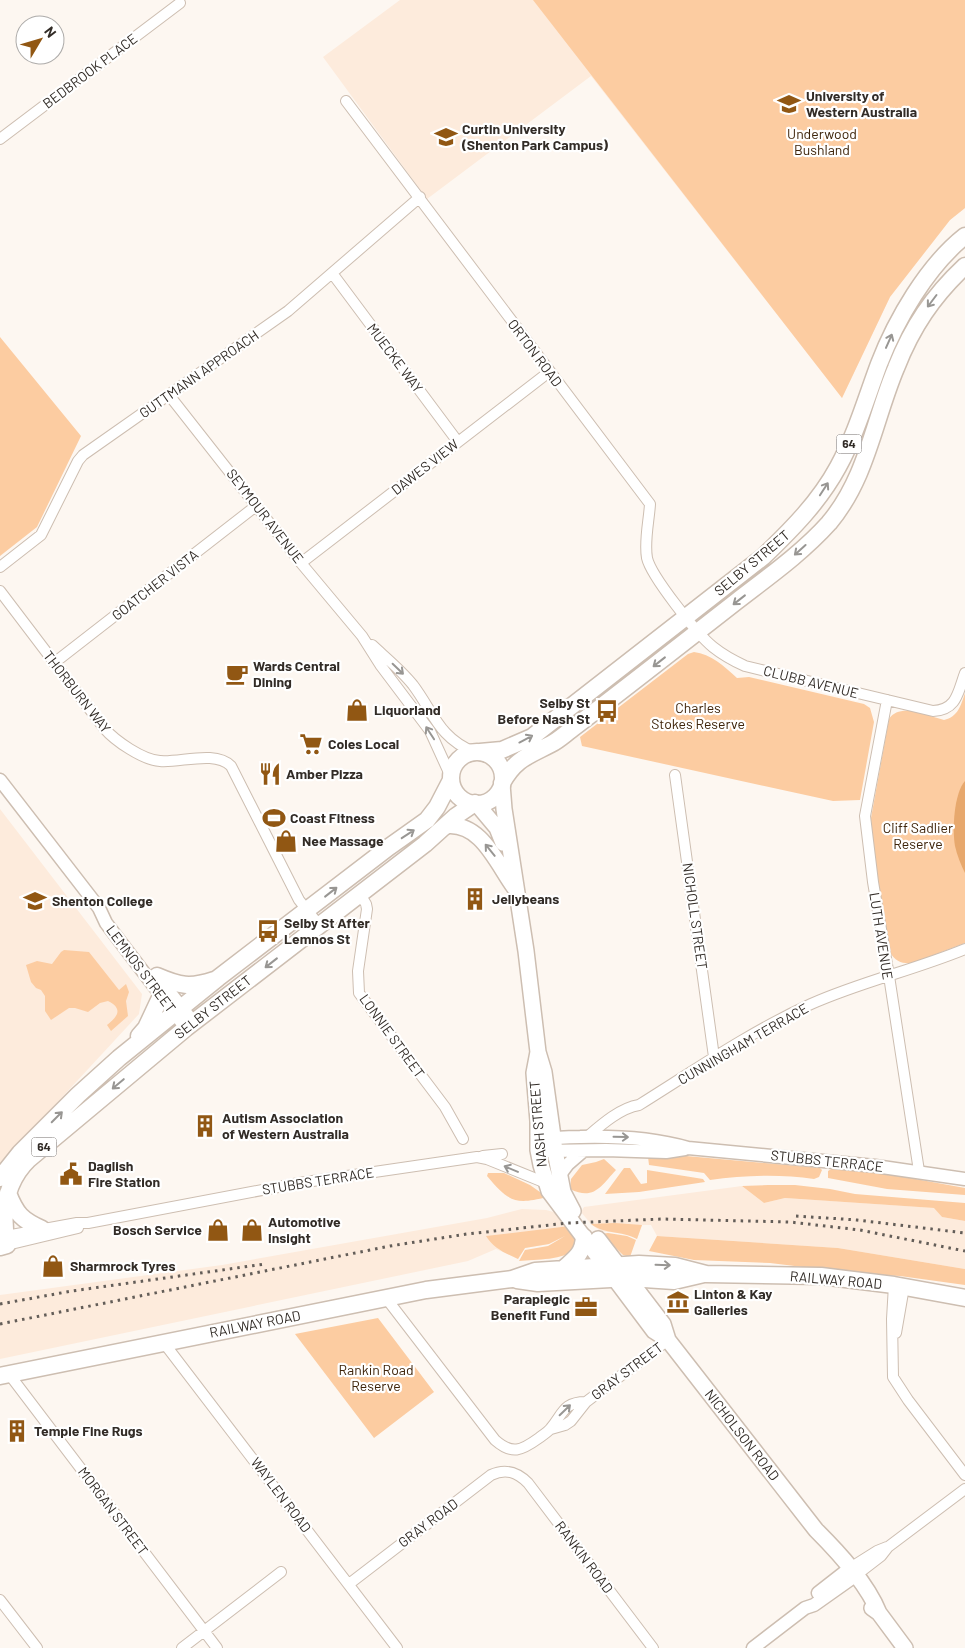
<svg xmlns="http://www.w3.org/2000/svg" width="965" height="1648" font-family="Barlow,sans-serif">
<rect width="100%" height="100%" fill="#fdf7f1"/>
<path fill="#fdebdc" d="M400 0H965V208L950 220 890 297 842 398 591 76 427 199 323 57Z
M0 809 142 994 139 1014 4 1160 0 1169Z
M742 1186 764 1203 785 1198 935 1208 942 1217 965 1221V1269L838 1248 657 1236 651 1225H642L637 1239 628 1234 600 1231 591 1224 581 1212 584 1207Z
M522 1209 546 1210 561 1214 570 1226 549 1244 525 1248 518 1259 496 1249 468 1261 0 1359V1295L222 1265 487 1218Z"/>
<path fill="#fccca1" d="M533 0H965V208L950 220 890 297 842 398Z
M0 337 81 436 37 527 0 556Z
M694 652C711 654 724 666 737 678L749 677 864 704 870 708 874 722 860 800 833 801 582 746 580 737 688 654Z
M965 693V943L913 963C903 964 895 962 890 952L872 853 871 818 889 719C900 702 928 716 944 720 958 717 961 705 965 693Z
M64 950 89 952 119 990 126 984 129 992 126 1001 128 1016 111 1031 107 1025C117 1017 124 1009 108 1001L100 1003 88 1012 75 1008H69L51 1020 45 1011V996L41 990 36 988 31 982 26 965 37 961 52 964 61 952Z
M675 1155 820 1168 822 1170 819 1177 814 1179C781 1174 744 1175 710 1180L704 1173 649 1165 648 1157Z
M604 1159 616 1170C601 1186 594 1201 570 1189L571 1179 582 1165 596 1162Z
M624 1168H630L641 1184 647 1183V1170L703 1179 705 1182 639 1192 605 1194Z
M833 1168 899 1176 965 1188V1195L887 1189 828 1178V1171Z
M488 1173H504L530 1185 547 1197C515 1205 509 1202 487 1176Z
M768 1185H795L830 1189 855 1194 965 1203V1221L942 1217 934 1208 785 1198 764 1203 742 1186Z
M615 1223 642 1225 637 1239C620 1230 606 1235 591 1224Z
M570 1226 577 1235V1248C563 1261 537 1259 519 1261L525 1250 548 1246 565 1236 549 1244 525 1248 518 1259C505 1253 493 1248 486 1236Z
M608 1233 627 1236 636 1240 630 1257 623 1255 601 1234Z
M657 1236 838 1248 965 1269V1285L900 1276 860 1274 770 1263 694 1260 649 1251Z
M378 1318 434 1392 374 1438 295 1334Z"/>
<path fill="#e7a86d" d="M965 781V873C961 865 957 855 955 846 952 830 954 793 965 781Z"/>
<g fill="none" stroke-linecap="round" stroke-linejoin="round">
<defs>
<path id="minor" d="M346 101 650 504C649 521 644 541 647 558 651 576 697 634 713 647 723 655 734 661 745 666L933 711C957 710 958 692 965 673
M0 139 180 3
M332 273 458 442
M169 395 301 563 362 636 381 666 430 731 451 777
M301 563 549 372
M0 567 41 535 78 461 83 455 288 311 420 197
M0 591 104 728C115 741 143 760 160 761 180 763 215 750 231 766L299 900 319 925
M372 645C386 658 401 670 413 685 434 713 439 738 474 752
M54 663 256 506
M887 700 865 816 873 882 889 976 919 1171
M675 775 714 1057
M360 894 366 904 367 909 358 971 359 993 445 1107 463 1139
M587 1137C601 1125 620 1108 639 1105 695 1070 750 1032 811 1004 860 982 914 970 965 949
M483 1156 502 1154
M6 1236 77 1223H88L299 1183 477 1157 487 1159 546 1183
M7 1245 78 1228
M894 1285 892 1319 893 1377 908 1400 965 1475
M386 1298 495 1440C512 1455 521 1451 539 1438 543 1435 548 1432 551 1428 563 1414 563 1402 586 1402
M896 1333 904 1287
M164 1343 397 1648
M9 1374 217 1648
M551 1429 565 1425 571 1421 586 1402 668 1340
M850 1568 877 1551 887 1547
M855 1576 881 1556 888 1547 965 1489
M349 1584 491 1475C506 1468 517 1472 528 1483L653 1648
M0 1600 37 1648
M182 1648 281 1572"/>
<path id="tertiary" d="M0 780 99 908 106 923 186 1028
M157 976 193 1022
M546 1140C557 1137 569 1137 580 1137 617 1136 653 1138 688 1148L875 1166 965 1179
M545 1151 606 1150 666 1152 685 1149
M559 1176 568 1164 583 1151
M818 1593 850 1568
M753 1648 805 1608 814 1605 855 1576"/>
<path id="secondary" d="M502 784 504 809 526 951 538 1052 544 1072 555 1151 563 1192 573 1211
M476 803 497 828 503 843
M445 826C481 821 497 864 514 887
M538 1052 534 1073 538 1121V1150L541 1165 549 1191 654 1331 668 1340 816 1530C839 1553 867 1583 879 1613
M598 1239 663 1324 668 1340
M872 1608 879 1613 905 1648"/>
<path id="primary" d="M480 752 502 750 532 737 763 557C792 529 819 502 838 467 856 434 866 399 879 364 896 320 927 266 965 236
M451 778a26 26 0 1 1 52 0a26 26 0 1 1-52 0Z
M502 783C515 759 528 756 551 744 559 740 565 734 572 729 627 687 682 644 737 601 768 577 802 553 829 523 867 478 874 420 896 368 912 327 933 296 965 266
M157 976C180 986 190 988 214 980
M139 1036 146 1028 161 996
M0 1178 20 1153 78 1095 119 1058 218 978 389 847 427 820 437 807 451 780
M8 1193C16 1214 22 1220 42 1229
M0 1247 7 1245C1 1213 5 1182 29 1159L186 1028 425 844 456 816 475 803
M562 1270C574 1259 583 1255 584 1237
M517 1280 538 1283 629 1278 674 1281 704 1274
M0 1376 426 1290 512 1279 535 1271 639 1264 675 1266 706 1274 821 1276 894 1285 965 1298"/>
</defs>
<use href="#minor" stroke="#cdbeb1" stroke-width="12"/>
<use href="#tertiary" stroke="#cdbeb1" stroke-width="15"/>
<use href="#secondary" stroke="#cdbeb1" stroke-width="18"/>
<use href="#primary" stroke="#cdbeb1" stroke-width="19"/>
<use href="#minor" stroke="#fff" stroke-width="10"/>
<use href="#tertiary" stroke="#fff" stroke-width="12"/>
<use href="#secondary" stroke="#fff" stroke-width="15"/>
<use href="#primary" stroke="#fff" stroke-width="16"/>
<path stroke="#635d58" stroke-width="3" stroke-dasharray="2.5 5" stroke-linecap="butt" d="M796 1216 857 1220 965 1233
M0 1304 72 1291 265 1264
M0 1324 390 1246 467 1234 568 1223 662 1219 790 1222 860 1230 965 1251"/>
</g>
<defs><path id="oneway-shaft" d="M-6 0H5M1.5-3L5.5 0L1.5 3" fill="none" stroke-width="1.6" stroke-linecap="round" stroke-linejoin="round" transform="scale(1.25)"/></defs>
<g stroke="#989693">
<use href="#oneway-shaft" transform="translate(932 301) rotate(127)"/>
<use href="#oneway-shaft" transform="translate(889 341) rotate(-66)"/>
<use href="#oneway-shaft" transform="translate(824 489) rotate(-57)"/>
<use href="#oneway-shaft" transform="translate(800 550) rotate(138)"/>
<use href="#oneway-shaft" transform="translate(739 600) rotate(142)"/>
<use href="#oneway-shaft" transform="translate(659 662) rotate(142)"/>
<use href="#oneway-shaft" transform="translate(398 669) rotate(44)"/>
<use href="#oneway-shaft" transform="translate(430 733) rotate(-123)"/>
<use href="#oneway-shaft" transform="translate(526 739) rotate(-28)"/>
<use href="#oneway-shaft" transform="translate(408 834) rotate(-33)"/>
<use href="#oneway-shaft" transform="translate(490 850) rotate(-129)"/>
<use href="#oneway-shaft" transform="translate(331 892) rotate(-38)"/>
<use href="#oneway-shaft" transform="translate(271 963) rotate(142)"/>
<use href="#oneway-shaft" transform="translate(118 1084) rotate(140)"/>
<use href="#oneway-shaft" transform="translate(57 1117) rotate(-45)"/>
<use href="#oneway-shaft" transform="translate(621 1137) rotate(1)"/>
<use href="#oneway-shaft" transform="translate(511 1169) rotate(-157)"/>
<use href="#oneway-shaft" transform="translate(663 1265) rotate(2)"/>
<use href="#oneway-shaft" transform="translate(565 1410) rotate(-44)"/>
</g>
<defs>
<symbol id="university-bare" viewBox="-9 -9 18 18"><path d="M0-5L7-2L0 1L-7-2ZM-4 1L0 2.5L4 1V4Q0 6-4 4Z" fill="#915713" stroke="#fff" stroke-width="2.5" paint-order="stroke"/></symbol>
<symbol id="cafe-bare" viewBox="-9 -9 18 18"><path d="M-5.5-4.5H6V0H3Q3 3.5 0 3.5H-2.5Q-5.5 3.5-5.5 0ZM3-3.2v2h1.7v-2ZM-6 4.5H4V6H-6Z" fill="#915713" stroke="#fff" stroke-width="2.5" paint-order="stroke"/></symbol>
<symbol id="shop-bare" viewBox="-9 -9 18 18"><path d="M-5-2.5h2.3a2.7 3.5 0 0 1 5.4 0H5L5.5 6h-11ZM-1.5-2.5h3a1.5 2.3 0 0 0-3 0Z" fill="#915713" stroke="#fff" stroke-width="2.5" paint-order="stroke"/></symbol>
<symbol id="bus-bare" viewBox="-9 -9 18 18"><path d="M-5-6H5V4H4V6H2V4H-2V6H-4V4H-5ZM-3.5-4V0h7V-4ZM-3.5 1.2v1.5H-2V1.2ZM2 1.2v1.5H3.5V1.2Z" fill="#915713" stroke="#fff" stroke-width="2.5" paint-order="stroke"/></symbol>
<symbol id="supermarket-bare" viewBox="-9 -9 18 18"><path d="M-6-5.5h2.5l.6 2H6L4.5 2H-2.5L-4.4-4H-6ZM-1.5 3.2a1.3 1.3 0 1 0 .1 0ZM3 3.2a1.3 1.3 0 1 0 .1 0Z" fill="#915713" stroke="#fff" stroke-width="2.5" paint-order="stroke"/></symbol>
<symbol id="restaurant-bare" viewBox="-9 -9 18 18"><path d="M-5-6h1v4h1v-4h1v4h1v-4h1v5L-1.5 .5V6h-2V.5L-5-1ZM5-6V6H3V1.5H1.5Q1.5-4 5-6Z" fill="#915713" stroke="#fff" stroke-width="2.5" paint-order="stroke"/></symbol>
<symbol id="stadium-bare" viewBox="-9 -9 18 18"><path d="M0-5a6.5 5 0 1 0 0 10a6.5 5 0 1 0 0-10ZM-3.5-1.8h7v3.6h-7Z" fill="#915713" stroke="#fff" stroke-width="2.5" paint-order="stroke"/></symbol>
<symbol id="building-bare" viewBox="-9 -9 18 18"><path d="M-4-6H4V6H1V3H-1V6H-4ZM-2.5-4.3h1.7v1.8h-1.7ZM.8-4.3h1.7v1.8H.8ZM-2.5-1h1.7V.8h-1.7ZM.8-1h1.7V.8H.8Z" fill="#915713" stroke="#fff" stroke-width="2.5" paint-order="stroke"/></symbol>
<symbol id="school-bare" viewBox="-9 -9 18 18"><path d="M0-5L7-2L0 1L-7-2ZM-4 1L0 2.5L4 1V4Q0 6-4 4Z" fill="#915713" stroke="#fff" stroke-width="2.5" paint-order="stroke"/></symbol>
<symbol id="civic-bare" viewBox="-9 -9 18 18"><path d="M-.6-6.5H3V-4.5H.6V-3L4-1V1h2V6H-6V1h2V-1L-.6-3ZM-1.2 2.5V6h2.4V2.5Z" fill="#915713" stroke="#fff" stroke-width="2.5" paint-order="stroke"/></symbol>
<symbol id="museum-bare" viewBox="-9 -9 18 18"><path d="M0-6L6-3V-2H-6V-3ZM-5-1h2V3h-2ZM-1-1h2V3h-2ZM3-1h2V3H3ZM-6 4H6V6H-6Z" fill="#915713" stroke="#fff" stroke-width="2.5" paint-order="stroke"/></symbol>
<symbol id="office-bare" viewBox="-9 -9 18 18"><path d="M-6-3h4V-5.5h4V-3h4V5H-6ZM-1-4.5V-3h2v-1.5ZM-6 0V1H6V0Z" fill="#915713" stroke="#fff" stroke-width="2.5" paint-order="stroke"/></symbol>
</defs>
<g fill-rule="evenodd">
<use href="#university-bare" x="773" y="88" width="32" height="32"/>
<use href="#university-bare" x="430" y="121" width="32" height="32"/>
<use href="#cafe-bare" x="221" y="658" width="32" height="32"/>
<use href="#shop-bare" x="341" y="694" width="32" height="32"/>
<use href="#bus-bare" x="591" y="695" width="32" height="32"/>
<use href="#supermarket-bare" x="295" y="728" width="32" height="32"/>
<use href="#restaurant-bare" x="254" y="758" width="32" height="32"/>
<use href="#stadium-bare" x="258" y="802" width="32" height="32"/>
<use href="#shop-bare" x="270" y="825" width="32" height="32"/>
<use href="#building-bare" x="459" y="883" width="32" height="32"/>
<use href="#school-bare" x="19" y="885" width="32" height="32"/>
<use href="#bus-bare" x="252" y="915" width="32" height="32"/>
<use href="#building-bare" x="189" y="1110" width="32" height="32"/>
<use href="#civic-bare" x="55" y="1158" width="32" height="32"/>
<use href="#shop-bare" x="202" y="1214" width="32" height="32"/>
<use href="#shop-bare" x="236" y="1214" width="32" height="32"/>
<use href="#shop-bare" x="37" y="1250" width="32" height="32"/>
<use href="#museum-bare" x="662" y="1286" width="32" height="32"/>
<use href="#office-bare" x="570" y="1291" width="32" height="32"/>
<use href="#building-bare" x="1" y="1415" width="32" height="32"/>
</g>
<g text-anchor="middle" stroke-width="4.5" stroke-linejoin="round" paint-order="stroke">
<g fill="#fff" stroke="#706b68" stroke-width="1">
<rect x="836.5" y="434.5" width="25" height="19" rx="4"/>
<rect x="31.5" y="1137.5" width="25" height="19" rx="4"/>
</g>
<g font-size="12" font-weight="bold" fill="#322c27">
<text x="849" y="448">64</text>
<text x="44" y="1151">64</text>
</g>
<g font-size="14" fill="#322c27" stroke="#fff">
<text transform="translate(90 71) rotate(-37)" y="5">BEDBROOK PLACE</text>
<text transform="translate(535 353) rotate(53)" y="5">ORTON ROAD</text>
<text transform="translate(395 358) rotate(53)" y="5">MUECKE WAY</text>
<text transform="translate(199 374) rotate(-35)" y="5">GUTTMANN APPROACH</text>
<text transform="translate(425 467) rotate(-38)" y="5">DAWES VIEW</text>
<text transform="translate(265 516) rotate(52)" y="5">SEYMOUR AVENUE</text>
<text transform="translate(752 563) rotate(-40)" y="5">SELBY STREET</text>
<text transform="translate(155 585) rotate(-38)" y="5">GOATCHER VISTA</text>
<text transform="translate(811 682) rotate(14)" y="5">CLUBB AVENUE</text>
<text transform="translate(77 692) rotate(52)" y="5">THORBURN WAY</text>
<text transform="translate(695 916) rotate(82)" y="5">NICHOLL STREET</text>
<text transform="translate(881 936) rotate(81)" y="5">LUTH AVENUE</text>
<text transform="translate(141 969) rotate(53)" y="5">LEMNOS STREET</text>
<text transform="translate(213 1007) rotate(-38)" y="5">SELBY STREET</text>
<text transform="translate(392 1036) rotate(54)" y="5">LONNIE STREET</text>
<text transform="translate(743 1044) rotate(-30)" y="5">CUNNINGHAM TERRACE</text>
<text transform="translate(538 1124) rotate(-95)" y="5">NASH STREET</text>
<text transform="translate(827 1161) rotate(6)" y="5">STUBBS TERRACE</text>
<text transform="translate(318 1181) rotate(-9)" y="5">STUBBS TERRACE</text>
<text transform="translate(836 1280) rotate(5)" y="5">RAILWAY ROAD</text>
<text transform="translate(255 1324) rotate(-11)" y="5">RAILWAY ROAD</text>
<text transform="translate(627 1371) rotate(-37)" y="5">GRAY STREET</text>
<text transform="translate(742 1435) rotate(52)" y="5">NICHOLSON ROAD</text>
<text transform="translate(281 1495) rotate(53)" y="5">WAYLEN ROAD</text>
<text transform="translate(113 1511) rotate(53)" y="5">MORGAN STREET</text>
<text transform="translate(428 1523) rotate(-37)" y="5">GRAY ROAD</text>
<text transform="translate(584 1557) rotate(53)" y="5">RANKIN ROAD</text>
</g>
<g font-size="14" font-weight="bold" fill="#322c27" stroke="#fff" text-anchor="start">
<text x="806" y="101">University of<tspan x="806" dy="16">Western Australia</tspan></text>
<text x="462" y="134">Curtin University<tspan x="462" dy="16">(Shenton Park Campus)</tspan></text>
<text x="253" y="671">Wards Central<tspan x="253" dy="16">Dining</tspan></text>
<text x="590" y="708" text-anchor="end">Selby St<tspan x="590" dy="16">Before Nash St</tspan></text>
<text x="374" y="715">Liquorland</text>
<text x="328" y="749">Coles Local</text>
<text x="286" y="779">Amber Pizza</text>
<text x="290" y="823">Coast Fitness</text>
<text x="302" y="846">Nee Massage</text>
<text x="492" y="904">Jellybeans</text>
<text x="52" y="906">Shenton College</text>
<text x="284" y="928">Selby St After<tspan x="284" dy="16">Lemnos St</tspan></text>
<text x="222" y="1123">Autism Association<tspan x="222" dy="16">of Western Australia</tspan></text>
<text x="88" y="1171">Daglish<tspan x="88" dy="16">Fire Station</tspan></text>
<text x="268" y="1227">Automotive<tspan x="268" dy="16">Insight</tspan></text>
<text x="202" y="1235" text-anchor="end">Bosch Service</text>
<text x="70" y="1271">Sharmrock Tyres</text>
<text x="694" y="1299">Linton &amp; Kay<tspan x="694" dy="16">Galleries</tspan></text>
<text x="570" y="1304" text-anchor="end">Paraplegic<tspan x="570" dy="16">Benefit Fund</tspan></text>
<text x="34" y="1436">Temple Fine Rugs</text>
</g>
<g font-size="14" fill="#3e240a" stroke="#fff">
<text x="822" y="139">Underwood<tspan x="822" dy="16">Bushland</tspan></text>
<text x="698" y="713">Charles<tspan x="698" dy="16">Stokes Reserve</tspan></text>
<text x="918" y="833">Cliff Sadlier<tspan x="918" dy="16">Reserve</tspan></text>
<text x="376" y="1375">Rankin Road<tspan x="376" dy="16">Reserve</tspan></text>
</g>
</g>
<g transform="translate(40 40) rotate(52)"><circle r="24" fill="#ffffff" stroke="#adaba9"/>
<path d="M0-4L9 19L0 12L-9 19Z" fill="#915713"/>
<text y="-8" font-size="14" font-weight="bold" text-anchor="middle" fill="#322c27">N</text>
</g>
</svg>
